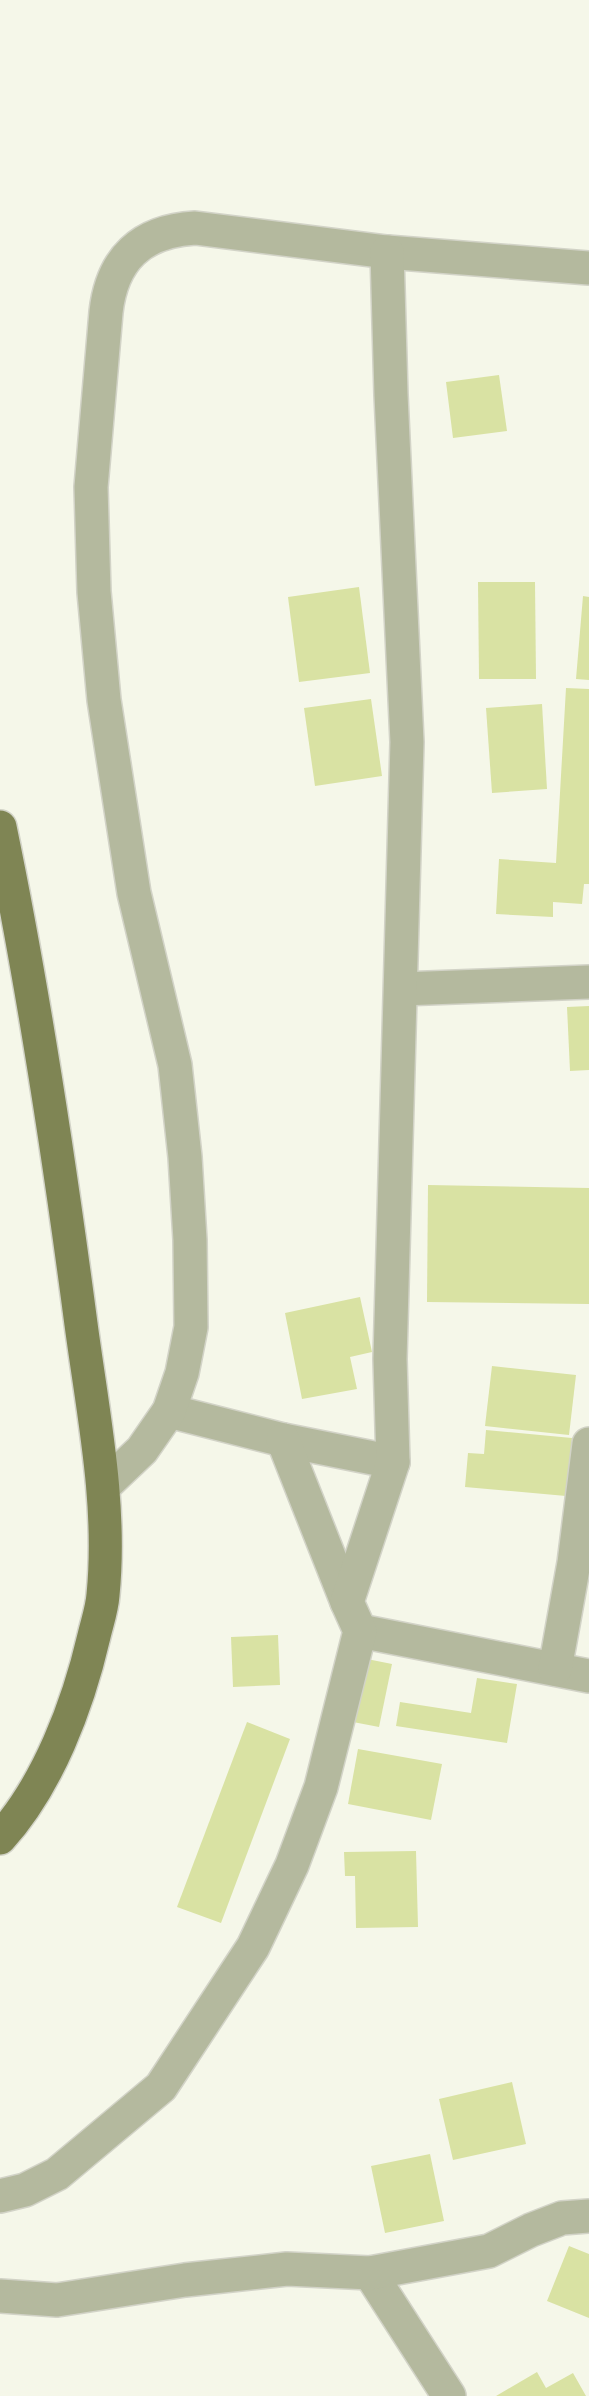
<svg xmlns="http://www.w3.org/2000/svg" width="589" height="2396" viewBox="0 0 589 2396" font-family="'Libre Baskerville',serif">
  <rect width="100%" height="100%" fill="#f5f7e9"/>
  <g fill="#d9e2a3">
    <polygon points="499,375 507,431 453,438 446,382"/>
    <polygon points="478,582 535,582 536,679 479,679"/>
    <polygon points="359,587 370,673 299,682 288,597"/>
    <polygon points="583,596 589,597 589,680 576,679"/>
    <polygon points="566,688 589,689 589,884 584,884 582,904 553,902 553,917 496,914 499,859 556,863"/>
    <polygon points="371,699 382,776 315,786 304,708"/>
    <polygon points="542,704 547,789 492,793 486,708"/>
    <polygon points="589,1006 589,1070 570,1071 567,1007"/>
    <polygon points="428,1185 589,1188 589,1304 427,1302"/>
    <polygon points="360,1297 372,1352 350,1357 357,1389 302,1399 285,1313"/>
    <polygon points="492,1366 576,1375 569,1435 485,1426"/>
    <polygon points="486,1430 572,1438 566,1496 465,1487 468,1453 484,1454"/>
    <polygon points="278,1635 280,1685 233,1687 231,1637"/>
    <polygon points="367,1659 392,1664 379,1727 353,1722"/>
    <polygon points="477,1678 517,1684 507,1743 396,1726 400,1702 471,1713"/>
    <polygon points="247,1722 290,1739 221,1923 177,1907"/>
    <polygon points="358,1749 442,1764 431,1820 348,1804"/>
    <polygon points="416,1851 418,1927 356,1928 355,1876 345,1876 344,1852"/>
    <polygon points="512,2082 526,2144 453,2160 439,2099"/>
    <polygon points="430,2154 444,2221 385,2233 371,2166"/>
    <polygon points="569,2246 589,2254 589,2318 547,2301"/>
    <polygon points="537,2372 546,2388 573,2373 586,2396 496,2396"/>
  </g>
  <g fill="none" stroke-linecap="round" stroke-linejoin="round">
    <defs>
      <g id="minor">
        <polyline points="401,989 589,982"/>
        <polyline points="169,1411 283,1440 393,1462"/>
        <polyline points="283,1440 347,1602"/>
        <path d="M103,1487l39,-37 27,-39 13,-38 9,-46 -1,-87 -5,-83 -10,-92 -41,-172 -30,-193 -10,-108 -3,-105 15,-175c6,-53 35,-81 89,-84l192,24 202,16"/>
        <polyline points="360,1631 589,1676"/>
        <polyline points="555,1669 574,1563 589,1444"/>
        <polyline points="0,2196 25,2190 57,2174 161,2087 253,1947 292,1865 321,1787 360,1631 347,1602 393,1462 390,1359 407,742 391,395 387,252"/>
        <polyline points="370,2273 449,2396"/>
        <polyline points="0,2296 57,2300 185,2280 287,2269 370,2273 489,2251 531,2230 562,2218 589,2216"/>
      </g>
      <path id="primary" d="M0,827c34,164 59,330 81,497 12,90 31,180 22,271 -1,14 -6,28 -9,41 -16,69 -46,149 -94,202"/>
    </defs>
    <use href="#minor" stroke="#d2d3c7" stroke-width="36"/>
    <use href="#primary" stroke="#d2d3c7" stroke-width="36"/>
    <use href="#minor" stroke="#b4b99e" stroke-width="33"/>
    <use href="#primary" stroke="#7f8554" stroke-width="33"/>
  </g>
</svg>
